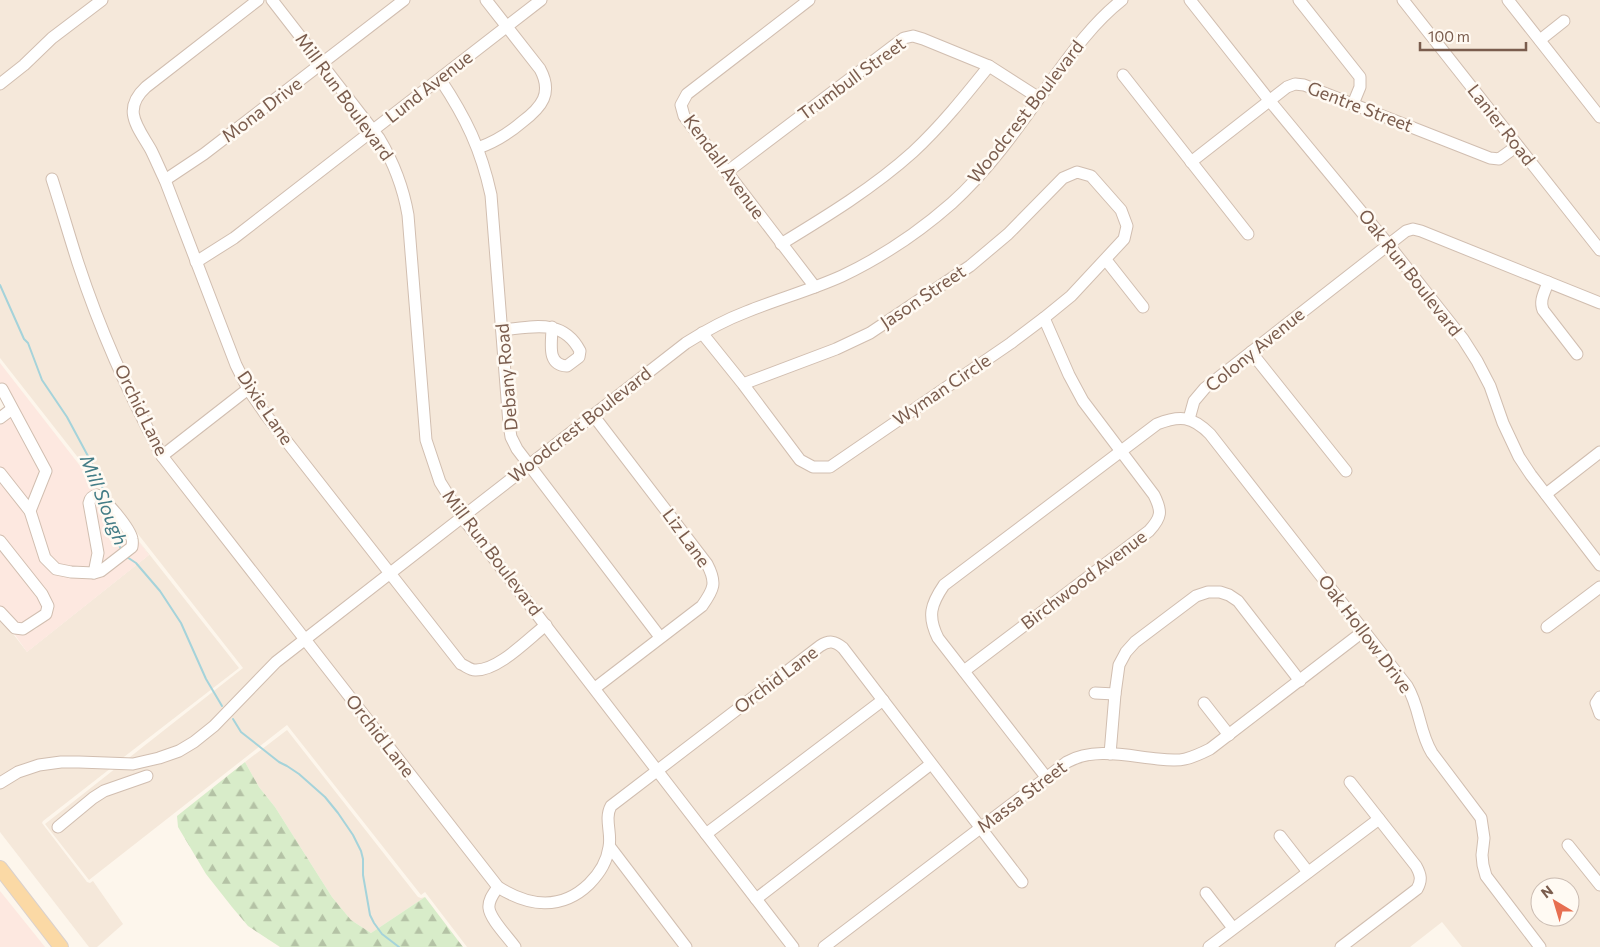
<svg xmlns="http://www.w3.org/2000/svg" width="1600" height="947" viewBox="0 0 1600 947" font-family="Commissioner,sans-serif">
  <defs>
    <pattern id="forest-firs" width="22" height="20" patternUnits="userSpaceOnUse" patternTransform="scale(1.25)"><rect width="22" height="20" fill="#d8ecc9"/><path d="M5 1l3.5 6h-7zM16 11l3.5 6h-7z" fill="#b4c2a5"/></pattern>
  </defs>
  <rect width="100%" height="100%" fill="#fdf6ec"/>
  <g fill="#f5e8da" fill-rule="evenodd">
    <path d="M0,0h1600v947h-138l-20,-25 -32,25h-943l-42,-55 -4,3 -134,-170 -198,155 -44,-56 198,-156 -243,-310zM1540,887h30v30h-30z"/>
    <polygon points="134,535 239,668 120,760 79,758 0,778 0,617 27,652 149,555"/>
    <polygon points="287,730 418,897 421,898 425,897 371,933 351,920 332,897 275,807 259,787 245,762"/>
    <polygon points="61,766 111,768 43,821 42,823 87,882 90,883 93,881 123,924 97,947 89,947 0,832 0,788 20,775 40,769"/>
  </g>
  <g fill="#fde8e0">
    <polygon points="0,363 102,494 92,492 94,552 91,569 57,565 49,556 34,511 49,473 0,385"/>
    <polygon points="12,415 41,471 28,503 13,485 0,466 0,424"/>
    <polygon points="0,479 26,511 42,559 98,577 136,538 149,555 27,652 13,632 24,633 36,629 49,617 52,609 53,608 53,604 0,535"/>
    <polygon points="97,499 124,531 128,545 98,568 93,501"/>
    <polygon points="0,547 44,606 42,612 31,623 16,624 0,606"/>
    <polygon points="0,891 45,947 0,947"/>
  </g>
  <polygon fill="url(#forest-firs)" points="245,762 259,787 275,807 332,897 351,920 371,933 425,897 463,947 280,947 248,926 232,907 206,874 178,827 177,816"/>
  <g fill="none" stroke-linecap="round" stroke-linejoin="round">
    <g stroke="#a5d3da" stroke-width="2">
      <polyline points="0,285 24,339 28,343 42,380 67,417 96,471 105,494"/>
      <polyline points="109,513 114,535 121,549"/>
      <polyline points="127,557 136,563 160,591 181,623 206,679 222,706"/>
      <polyline points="233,719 241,732 279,762 287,766 299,774 325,797 338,813 353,835 361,851 363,859 363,875 370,915 374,923 382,934 399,947"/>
    </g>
    <defs>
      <g id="minor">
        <path d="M258,0l-112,87c-25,23 -8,40 5,63 5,10 9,20 14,30l71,185 12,24 18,26 195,249c5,2 9,6 14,6 23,1 53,-31 71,-45"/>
        <path d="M272,0l107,138c15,25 24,48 29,77l18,225 14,42 22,35 331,430"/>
        <polyline points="809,0 687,94 681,105 684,116 815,287"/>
        <polyline points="1190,0 1269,100 1388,244 1463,339 1477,361 1490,386 1503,423 1519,457 1531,475 1600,565"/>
        <polyline points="1299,0 1360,77 1360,87 1353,104"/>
        <polyline points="1403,0 1600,250"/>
        <polyline points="1508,0 1600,117"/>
        <polyline points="1540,40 1564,21"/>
        <polyline points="1123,75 1248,234"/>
        <path d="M440,79c26,39 41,70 51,116l18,229 2,13 6,12 143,188"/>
        <polyline points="0,84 24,65 52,38 102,0"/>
        <path d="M478,148c17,-6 30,-14 44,-26 20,-15 31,-29 18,-53l-54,-69"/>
        <polyline points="1191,162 1287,87 1295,84 1304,85 1490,158 1499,159 1517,146"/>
        <polyline points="727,172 904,38 913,36 923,39 989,66 1039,98"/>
        <path d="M52,179c9,28 17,56 26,84 22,67 51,132 84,193l336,431c30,19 63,24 91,-3 11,-11 18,-22 20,-37 3,-14 -5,-28 2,-41l209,-160c9,-6 15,-5 23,2l179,234"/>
        <polyline points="165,180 204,154 404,0"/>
        <path d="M781,244c46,-28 92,-56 132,-92 28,-26 52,-56 76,-86"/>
        <polyline points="1106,260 1143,307"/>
        <polyline points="196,262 234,238 541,0"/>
        <path d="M1548,282c-3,10 -9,18 -5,28l34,44"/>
        <path d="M502,330c31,-3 61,-12 78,21l-1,6 -12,9c-21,-1 -15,-23 -15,-39"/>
        <polyline points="702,333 743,384 800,460 813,467 830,467 1011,343 1044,318 1071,296 1124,239 1127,226 1121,210 1091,176 1077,172 1063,178 1008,234 970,266 870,333 836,349 743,384"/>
        <polyline points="1251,352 1346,471"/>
        <polyline points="2,389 46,471 30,511"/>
        <path d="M593,415l114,149c10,19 7,25 -5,42l-107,82"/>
        <polyline points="0,418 12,409"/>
        <polyline points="1189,419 1194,401 1205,388 1406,231 1413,229 1421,231 1600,303"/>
        <polyline points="162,456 248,389"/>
        <polyline points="0,473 30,511 45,558 56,569 71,572 94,573"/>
        <polyline points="1546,494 1600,452"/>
        <path d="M97,495c9,5 33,33 35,44 1,1 0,7 0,8l-31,24 -7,2 4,-20 -9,-50c1,-5 3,-7 8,-8z"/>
        <polyline points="0,541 42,594 48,606 46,614 23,629 15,628 0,612"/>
        <polyline points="1547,627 1600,587"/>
        <path d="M964,671l185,-140c13,-14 13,-20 5,-36l-71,-94 -14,-26 -25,-57"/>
        <polyline points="1095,693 1115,694"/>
        <polyline points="1600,697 1596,703 1600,714"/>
        <polyline points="1204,703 1229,735"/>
        <polyline points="1110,754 1115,694 1119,665 1126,652 1135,642 1196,596 1208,592 1220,592 1229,595 1238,601 1300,681"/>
        <path d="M1046,777l-108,-139c-11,-22 -7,-34 6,-53l213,-161c23,-9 35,-8 53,10l197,252c13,21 12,46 25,67l49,65 3,20 -2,17 1,10 3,11 54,71"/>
        <path d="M0,783l18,-11 21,-7 22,-3h18l54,2 26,-6 20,-7 15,-9 20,-16 62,-64 410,-319c19,-12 39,-23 60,-31 32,-13 65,-22 96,-36 40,-19 77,-44 110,-73 39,-35 70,-81 100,-123 21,-29 42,-58 70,-80"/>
        <polyline points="58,827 93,798 104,791 147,776"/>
        <polyline points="706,834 883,700"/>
        <polyline points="1280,836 1308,872"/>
        <polyline points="1568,845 1600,885"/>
        <polyline points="610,847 686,947"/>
        <path d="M498,887c-4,6 -10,13 -9,21 1,11 19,29 26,39"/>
        <polyline points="1206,893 1233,928"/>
        <polyline points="756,899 931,764"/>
        <path d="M824,947l243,-185c27,-15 61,-6 91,-3 9,1 19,2 27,0 9,-2 17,-6 25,-10l155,-119"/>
        <polyline points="1209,947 1379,819"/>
        <path d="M1341,947l76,-58c5,-9 4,-14 -1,-23l-66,-84"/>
      </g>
      <polyline id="major" points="0,868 61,947"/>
    </defs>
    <use href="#minor" stroke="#d1beb0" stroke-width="13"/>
    <use href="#major" stroke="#dad1cd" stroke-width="16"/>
    <use href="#minor" stroke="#fff" stroke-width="11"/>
    <use href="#major" stroke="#fbd9a5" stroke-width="14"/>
  </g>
  <g text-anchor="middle" stroke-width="5" stroke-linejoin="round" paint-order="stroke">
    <g font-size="18" fill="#7a5c4d" stroke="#fffaf3">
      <text transform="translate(852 79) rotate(-36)" y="6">Trumbull Street</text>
      <text transform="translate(429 87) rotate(-38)" y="6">Lund Avenue</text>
      <text transform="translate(344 97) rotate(54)" y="6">Mill Run Boulevard</text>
      <text transform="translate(1360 107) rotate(21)" y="6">Gentre Street</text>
      <text transform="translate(262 110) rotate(-37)" y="6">Mona Drive</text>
      <text transform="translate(1026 112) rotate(-52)" y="6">Woodcrest Boulevard</text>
      <text transform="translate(1501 125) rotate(52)" y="6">Lanier Road</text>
      <text transform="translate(724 167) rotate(54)" y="6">Kendall Avenue</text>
      <text transform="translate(1410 273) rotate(52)" y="6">Oak Run Boulevard</text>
      <text transform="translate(923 297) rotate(-34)" y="6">Jason Street</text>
      <text transform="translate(1255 350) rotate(-39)" y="6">Colony Avenue</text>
      <text transform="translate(507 377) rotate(-95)" y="6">Debany Road</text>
      <text transform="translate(942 390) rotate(-34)" y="6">Wyman Circle</text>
      <text transform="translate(265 408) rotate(56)" y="6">Dixie Lane</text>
      <text transform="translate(141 410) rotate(64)" y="6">Orchid Lane</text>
      <text transform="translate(580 425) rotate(-38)" y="6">Woodcrest Boulevard</text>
      <text transform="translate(686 538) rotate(54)" y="6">Liz Lane</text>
      <text transform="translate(492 553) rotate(53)" y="6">Mill Run Boulevard</text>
      <text transform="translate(1084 580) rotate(-37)" y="6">Birchwood Avenue</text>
      <text transform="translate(1365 634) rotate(53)" y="6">Oak Hollow Drive</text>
      <text transform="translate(776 680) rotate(-37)" y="6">Orchid Lane</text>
      <text transform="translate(380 736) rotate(52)" y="6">Orchid Lane</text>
      <text transform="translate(1022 797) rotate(-37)" y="6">Massa Street</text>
    </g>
    <g font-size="19" font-style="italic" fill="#437c86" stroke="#fffaf3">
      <text transform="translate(104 500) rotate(68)" y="7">Mill Slough</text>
    </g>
  </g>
  <g transform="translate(1555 902) rotate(322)"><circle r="24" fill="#fffaf3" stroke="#cabbb1"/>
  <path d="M0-4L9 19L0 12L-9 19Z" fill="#e76f51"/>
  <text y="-8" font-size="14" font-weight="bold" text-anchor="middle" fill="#7a5c4d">N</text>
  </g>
  <path d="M1420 42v8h106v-8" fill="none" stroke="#7a5c4d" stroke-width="2.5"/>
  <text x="1428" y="42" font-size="15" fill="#7a5c4d" stroke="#fffaf3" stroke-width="4" paint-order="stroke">100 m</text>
</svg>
